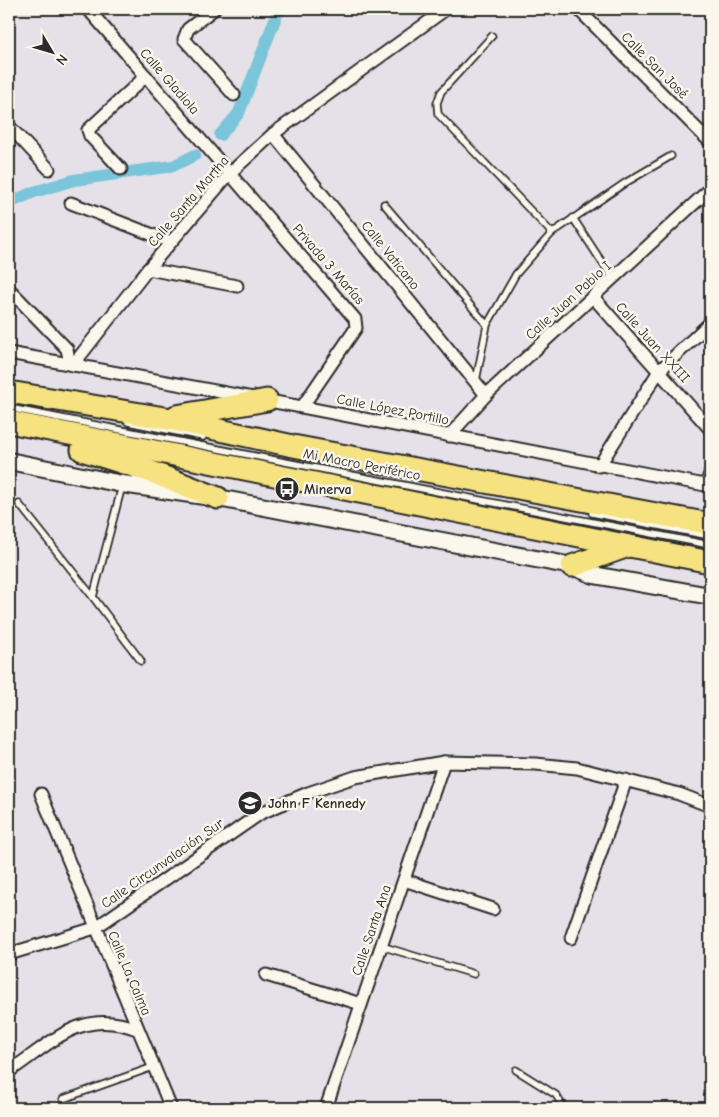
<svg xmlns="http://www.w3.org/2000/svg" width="719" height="1117" viewBox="0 0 719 1117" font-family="'Comic Neue',sans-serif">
  <rect width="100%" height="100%" fill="#e4e1e8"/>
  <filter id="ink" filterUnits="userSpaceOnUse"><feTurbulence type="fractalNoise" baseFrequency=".02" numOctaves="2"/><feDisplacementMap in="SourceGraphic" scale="10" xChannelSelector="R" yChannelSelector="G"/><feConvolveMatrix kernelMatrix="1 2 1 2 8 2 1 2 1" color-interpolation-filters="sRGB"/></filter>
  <g filter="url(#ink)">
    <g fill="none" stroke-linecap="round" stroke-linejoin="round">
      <g stroke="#7ac5da" stroke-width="12">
        <polyline points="220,135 239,113 279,9"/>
        <polyline points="9,203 34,192 74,180 173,166 195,155"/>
      </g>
      <defs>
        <g id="lane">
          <polyline points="492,36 441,92 437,103 438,114 552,233"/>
          <polyline points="384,204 487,325"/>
          <polyline points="573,218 613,279"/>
          <polyline points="476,381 487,325 516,274 552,233 625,183 671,156"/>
          <polyline points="9,408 710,545"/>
          <polyline points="128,422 203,437"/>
          <polyline points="122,486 93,597 141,661"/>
          <polyline points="19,504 93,597"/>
          <polyline points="592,513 710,536"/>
          <polyline points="381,946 474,974"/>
          <polyline points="516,1070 556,1095 564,1108"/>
          <polyline points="63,1099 153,1067"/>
        </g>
        <g id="street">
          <polyline points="88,9 355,319 356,328 302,407"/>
          <polyline points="214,9 188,29 184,39 234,95"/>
          <polyline points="578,9 710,142"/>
          <polyline points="9,126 49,169"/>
          <polyline points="273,134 486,395"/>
          <polyline points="121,169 90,136 88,130 146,76"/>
          <polyline points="71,203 171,242"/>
          <polyline points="148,269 237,286"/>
          <polyline points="9,289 67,349 70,364"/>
          <polyline points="593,297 710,429"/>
          <polyline points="9,353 302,407 710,486"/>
          <polyline points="73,365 148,269 230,173 273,134 446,9"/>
          <polyline points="449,436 486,395 710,189"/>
          <polyline points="599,466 659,371 710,323"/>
          <polyline points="706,485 710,474"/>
          <polyline points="41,794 171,1108"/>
          <polyline points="404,880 493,909"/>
          <polyline points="571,938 626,780"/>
          <polyline points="9,954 95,928 261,813 308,793 355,777 444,762 536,764 577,768 679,794 710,806"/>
          <polyline points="266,975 361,1004"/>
          <path d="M11,1070c43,-29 71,-62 126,-41"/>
          <polyline points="326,1108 444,762"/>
        </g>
        <polyline id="secondary" points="9,461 122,484 218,498 572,566 594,575 710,596"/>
        <g id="highway">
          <polyline points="9,392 165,418 293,446 710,524"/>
          <polyline points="176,416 267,400"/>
          <polyline points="9,422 710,562"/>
          <polyline points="82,450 149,471 218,498"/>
          <polyline points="572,566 628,546"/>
        </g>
      </defs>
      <use href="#lane" stroke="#2b2b2b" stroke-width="9"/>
      <use href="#street" stroke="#2b2b2b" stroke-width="15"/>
      <use href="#secondary" stroke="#2b2b2b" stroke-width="20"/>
      <use href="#highway" stroke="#2b2b2b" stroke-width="25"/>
      <use href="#lane" stroke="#fbf7ec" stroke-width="5.5"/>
      <use href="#street" stroke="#fbf7ec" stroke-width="11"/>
      <use href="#secondary" stroke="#fbf7ec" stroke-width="16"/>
      <use href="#highway" stroke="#f6e281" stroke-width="21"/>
    </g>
  </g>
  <defs>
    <symbol id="bus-disc" viewBox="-11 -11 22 22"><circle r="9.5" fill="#2b2b2b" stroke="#fbf7ec"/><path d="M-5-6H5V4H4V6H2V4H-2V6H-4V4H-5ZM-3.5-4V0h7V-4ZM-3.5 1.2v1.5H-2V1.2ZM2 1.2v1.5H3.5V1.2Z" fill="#fff"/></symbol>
    <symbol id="school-disc" viewBox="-11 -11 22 22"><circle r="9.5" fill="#2b2b2b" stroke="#fbf7ec"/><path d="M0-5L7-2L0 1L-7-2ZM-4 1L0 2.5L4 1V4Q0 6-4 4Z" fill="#fff"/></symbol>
  </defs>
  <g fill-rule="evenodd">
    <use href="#bus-disc" x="273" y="475" width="28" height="28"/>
    <use href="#school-disc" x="236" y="789" width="28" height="28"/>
  </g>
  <g text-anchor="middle" stroke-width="5" stroke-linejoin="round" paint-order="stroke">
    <g font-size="14" fill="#2b2b2b" stroke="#fbf7ec">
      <text transform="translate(655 65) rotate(45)" y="5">Calle San José</text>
      <text transform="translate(170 81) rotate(49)" y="5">Calle Gladiola</text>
      <text transform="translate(188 201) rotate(-49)" y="5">Calle Santa Martha</text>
      <text transform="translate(391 255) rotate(51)" y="5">Calle Vaticano</text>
      <text transform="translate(329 264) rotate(49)" y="5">Privada 3 Marías</text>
      <text transform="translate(568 300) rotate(-42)" y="5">Calle Juan Pablo I</text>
      <text transform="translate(653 342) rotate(48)" y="5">Calle Juan XXIII</text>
      <text transform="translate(393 409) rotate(11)" y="5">Calle López Portillo</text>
      <text transform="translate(362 464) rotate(11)" y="5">Mi Macro Periférico</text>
      <text transform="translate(162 863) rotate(-35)" y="5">Calle Circunvalación Sur</text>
      <text transform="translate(371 930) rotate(-71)" y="5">Calle Santa Ana</text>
      <text transform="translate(130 973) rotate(67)" y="5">Calle La Calma</text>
    </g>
    <g font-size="14" font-weight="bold" fill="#2b2b2b" stroke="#fbf7ec" text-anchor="start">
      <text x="304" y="494">Minerva</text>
      <text x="268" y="808">John F Kennedy</text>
    </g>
  </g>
  <rect width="719" height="1117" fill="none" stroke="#fbf7ec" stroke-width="30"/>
  <rect x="15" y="15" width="689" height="1087" fill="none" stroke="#2b2b2b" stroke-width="2" filter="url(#ink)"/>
  <g transform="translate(52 52) rotate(128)" stroke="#fbf7ec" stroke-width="4" paint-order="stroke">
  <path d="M0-4L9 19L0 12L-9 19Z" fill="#2b2b2b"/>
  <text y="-8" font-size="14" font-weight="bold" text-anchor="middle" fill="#2b2b2b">N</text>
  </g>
</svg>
